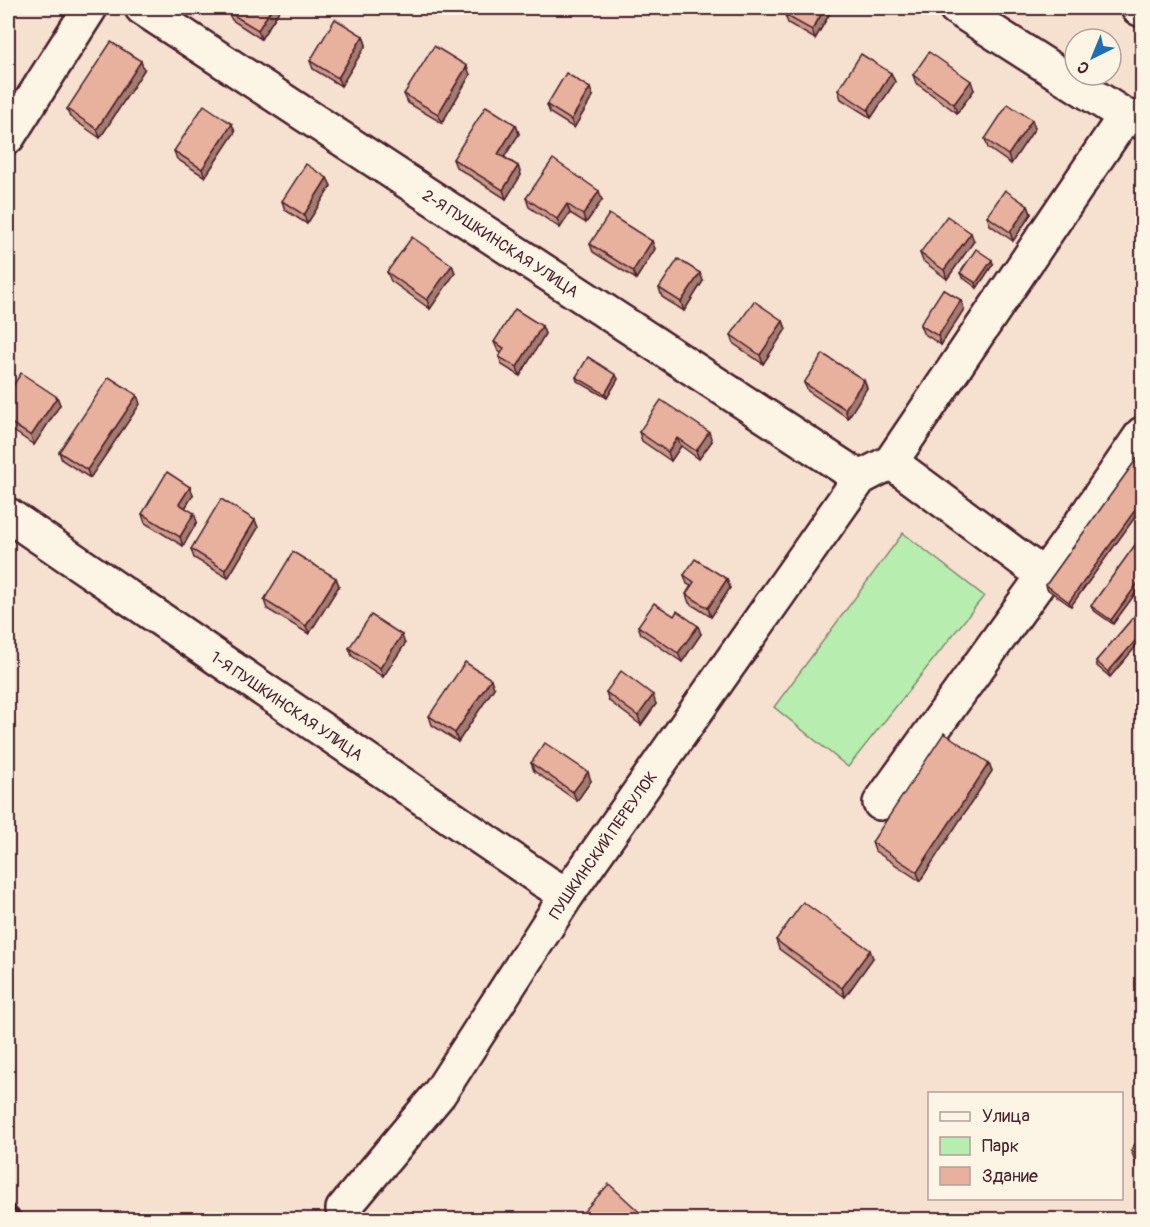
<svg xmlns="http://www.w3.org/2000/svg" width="1150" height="1227" viewBox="0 0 1150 1227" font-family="Pangolin,sans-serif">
  <rect width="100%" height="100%" fill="#f6e1d0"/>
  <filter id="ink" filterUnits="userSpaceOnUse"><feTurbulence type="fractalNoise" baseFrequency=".0167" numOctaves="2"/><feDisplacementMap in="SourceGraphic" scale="12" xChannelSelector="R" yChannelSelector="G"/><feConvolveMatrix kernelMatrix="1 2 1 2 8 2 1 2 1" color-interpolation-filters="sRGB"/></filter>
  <g filter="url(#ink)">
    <polygon fill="#b7eeb0" stroke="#80866e" stroke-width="1.5" points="903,533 984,596 848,767 774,707"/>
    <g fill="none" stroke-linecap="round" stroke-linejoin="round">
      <defs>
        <g id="minor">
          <path id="s1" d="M142,8l718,470"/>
          <polyline points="1138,8 1142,10"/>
          <polyline points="8,137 90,8"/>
          <polyline points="891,462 1043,575"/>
          <path id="s2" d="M8,515l536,366 23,14"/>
          <polyline points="880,803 1073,535 1142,434"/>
          <path id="s3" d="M343,1209l96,-115 128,-199 293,-417 31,-16 234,-346"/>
        </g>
        <polyline id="major" points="956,8 1125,116 1142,122"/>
      </defs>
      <use href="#minor" stroke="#4a1f2b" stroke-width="38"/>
      <use href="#major" stroke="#4a1f2b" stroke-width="38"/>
      <use href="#minor" stroke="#fcf5e5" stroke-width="33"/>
      <use href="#major" stroke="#fcf5e5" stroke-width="33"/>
      <polyline stroke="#4a1f2b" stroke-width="4.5" points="8,1202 25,1220"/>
    </g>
    <g fill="#c89888" stroke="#4a1f2b" stroke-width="1.5">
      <polygon points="231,8 281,8 261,39 232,20 228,12"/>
      <polygon points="789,8 833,8 815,39 788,23 785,15"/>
      <polygon points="363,36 366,45 341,86 313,69 310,61"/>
      <polygon points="144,70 100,138 70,117 67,109"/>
      <polygon points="891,73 895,82 871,118 841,99 838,90"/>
      <polygon points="470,75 442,123 408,103 404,94"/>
      <polygon points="913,75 974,90 957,113 916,83"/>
      <polygon points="593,96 574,128 550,113 547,105"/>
      <polygon points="1032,120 1035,128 1011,164 988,148 985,139"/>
      <polygon points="516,125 519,134 504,157 518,166 521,175 506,199 456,167 453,159"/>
      <polygon points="235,132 205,177 177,159 174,151"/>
      <polygon points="327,178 331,186 307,224 285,210 282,201"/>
      <polygon points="526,198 602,200 586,223 570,213 560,228 529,207"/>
      <polygon points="1028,206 1031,214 1013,241 990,225 987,216"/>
      <polygon points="652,241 655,249 636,279 593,252 590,244"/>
      <polygon points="974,241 947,279 923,261 920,253"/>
      <polygon points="993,264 977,288 962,277 960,273"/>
      <polygon points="452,265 455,273 430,309 391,281 387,272"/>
      <polygon points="703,281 684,311 662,297 659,288"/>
      <polygon points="961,300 964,309 941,345 923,333 920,325"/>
      <polygon points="783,321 786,329 763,364 734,344 731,335"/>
      <polygon points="542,326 545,334 520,376 502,365 499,357 501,353 498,351 494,342"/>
      <polygon points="576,377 618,379 607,398 577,381"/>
      <polygon points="864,380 867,388 848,418 808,391 804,383"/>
      <polygon points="8,394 57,397 60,405 34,445 8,427"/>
      <polygon points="140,404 90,478 62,460 59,452"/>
      <polygon points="639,432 712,441 699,459 681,446 671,461 642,441"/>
      <polygon points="1143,450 1143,506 1071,606 1047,589 1046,585"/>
      <polygon points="190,487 193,495 185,508 197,522 183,546 145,523 142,514"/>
      <polygon points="255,520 258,528 228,578 194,558 191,549"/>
      <polygon points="1143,534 1143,583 1113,624 1093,610 1091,606"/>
      <polygon points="684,575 730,588 711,617 689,603 686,594 691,586 687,584"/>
      <polygon points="336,578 339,586 309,634 267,609 264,600"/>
      <polygon points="1143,606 1143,638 1110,677 1097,666 1096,661"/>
      <polygon points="638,626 701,634 682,662 641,634"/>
      <polygon points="405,644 383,677 352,656 349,648"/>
      <polygon points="494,688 458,742 432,725 429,716"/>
      <polygon points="606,692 656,704 641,725 609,701"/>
      <polygon points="531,763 591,781 577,801 534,771"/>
      <polygon points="989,763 992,771 920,881 875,851 872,842"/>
      <polygon points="776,940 873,958 845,997 779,949"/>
      <polygon points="1143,1133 1143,1169 1137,1166 1131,1150"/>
    </g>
    <g fill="#a27c6f" stroke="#4a1f2b" stroke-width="1.5">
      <polygon points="272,8 281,8 261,39 258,30"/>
      <polygon points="825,8 833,8 815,39 812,30"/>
      <polygon points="363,36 366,45 341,86 338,78"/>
      <polygon points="141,61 144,70 100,138 97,129"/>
      <polygon points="467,66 470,75 442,123 438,114"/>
      <polygon points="891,73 895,82 871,118 868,110"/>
      <polygon points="971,81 974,90 957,113 954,104"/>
      <polygon points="590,88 593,96 574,128 571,120"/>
      <polygon points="1032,120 1035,128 1011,164 1008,155"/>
      <polygon points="232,124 235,132 205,177 202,169"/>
      <polygon points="516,125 519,134 501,162 498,154"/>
      <polygon points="518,166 521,175 506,199 503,190"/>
      <polygon points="327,178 331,186 307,224 304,215"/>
      <polygon points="599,191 602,200 586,223 583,215"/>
      <polygon points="567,204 570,213 560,228 557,219"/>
      <polygon points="1028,206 1031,214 1013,241 1010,232"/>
      <polygon points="971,233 974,241 947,279 944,270"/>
      <polygon points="652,241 655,249 636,279 633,271"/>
      <polygon points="992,260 993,264 977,288 976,283"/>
      <polygon points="452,265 455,273 430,309 427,300"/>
      <polygon points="700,273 703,281 684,311 681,302"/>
      <polygon points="961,300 964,309 941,345 938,336"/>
      <polygon points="783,321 786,329 763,364 760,355"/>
      <polygon points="542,326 545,334 520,376 517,367"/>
      <polygon points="616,375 618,379 607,398 605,394"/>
      <polygon points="864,380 867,388 848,418 845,409"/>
      <polygon points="137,395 140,404 90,478 87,470"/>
      <polygon points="57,397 60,405 34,445 31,436"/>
      <polygon points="709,432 712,441 699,459 696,451"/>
      <polygon points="677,438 681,446 671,461 668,452"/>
      <polygon points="190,487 193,495 182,513 179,504"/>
      <polygon points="1143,499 1143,506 1071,606 1069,602"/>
      <polygon points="194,513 197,522 183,546 180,537"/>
      <polygon points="255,520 258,528 228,578 225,570"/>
      <polygon points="1143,576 1143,583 1113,624 1111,620"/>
      <polygon points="336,578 339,586 309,634 306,626"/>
      <polygon points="727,579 730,588 711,617 708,608"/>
      <polygon points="698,626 701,634 682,662 678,653"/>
      <polygon points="1143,632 1143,638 1110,677 1108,672"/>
      <polygon points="402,635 405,644 383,677 380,668"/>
      <polygon points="491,679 494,688 458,742 455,733"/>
      <polygon points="653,695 656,704 641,725 638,716"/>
      <polygon points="989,763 992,771 920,881 917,872"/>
      <polygon points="588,772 591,781 577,801 573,792"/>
      <polygon points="870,950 873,958 845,997 842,988"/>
    </g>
    <g fill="#e8b19e" stroke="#4a1f2b" stroke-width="1.5">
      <polygon points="231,8 272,8 258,30 228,12"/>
      <polygon points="789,8 825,8 812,30 785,15"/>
      <polygon points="335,19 363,36 338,78 310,61"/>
      <polygon points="111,42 141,61 97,129 67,109"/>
      <polygon points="434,46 467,66 438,114 404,94"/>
      <polygon points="929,52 971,81 954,104 913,75"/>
      <polygon points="861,54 891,73 868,110 838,90"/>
      <polygon points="566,73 590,88 571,120 547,105"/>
      <polygon points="1008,104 1032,120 1008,155 985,139"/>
      <polygon points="204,105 232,124 202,169 174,151"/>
      <polygon points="486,106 516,125 498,154 518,166 503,190 453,159"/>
      <polygon points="553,159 599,191 583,215 567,204 557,219 526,198"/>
      <polygon points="306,164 327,178 304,215 282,201"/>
      <polygon points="1005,190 1028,206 1010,232 987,216"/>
      <polygon points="609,214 652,241 633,271 590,244"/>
      <polygon points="947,216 971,233 944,270 920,253"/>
      <polygon points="412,237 452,265 427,300 387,272"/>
      <polygon points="976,249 992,260 976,283 960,273"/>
      <polygon points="678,259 700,273 681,302 659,288"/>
      <polygon points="943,289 961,300 938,336 920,325"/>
      <polygon points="754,301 783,321 760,355 731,335"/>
      <polygon points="515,309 542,326 517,367 499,357 504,348 494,342"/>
      <polygon points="823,354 864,380 845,409 804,383"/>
      <polygon points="588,357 616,375 605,394 576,377"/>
      <polygon points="21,373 57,397 31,436 8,421 8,394"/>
      <polygon points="109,377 137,395 87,470 59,452"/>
      <polygon points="661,400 709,432 696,451 677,438 668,452 639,432"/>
      <polygon points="1143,450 1143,499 1069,602 1046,585"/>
      <polygon points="167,472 190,487 179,504 194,513 180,537 142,514"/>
      <polygon points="221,499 255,520 225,570 191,549"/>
      <polygon points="1143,534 1143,576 1111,620 1091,606"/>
      <polygon points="293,552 336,578 306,626 264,600"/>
      <polygon points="695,559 727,579 708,608 686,594 694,582 684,575"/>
      <polygon points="654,603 674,616 677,611 698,626 678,653 638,626"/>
      <polygon points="1143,606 1143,632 1108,672 1096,661"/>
      <polygon points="371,615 402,635 380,668 349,648"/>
      <polygon points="465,662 491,679 455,733 429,716"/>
      <polygon points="621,671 653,695 638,716 606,692"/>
      <polygon points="944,733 989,763 917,872 872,842"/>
      <polygon points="545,743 588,772 573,792 531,763"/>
      <polygon points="803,902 870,950 842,988 776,940"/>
      <polygon points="1143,1133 1143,1157 1131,1150"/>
      <polygon points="609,1184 648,1220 576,1220"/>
    </g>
  </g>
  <g text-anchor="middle" stroke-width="4.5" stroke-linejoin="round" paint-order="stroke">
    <g font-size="16" fill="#4a1f2b" stroke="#fcf5e5">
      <text dy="6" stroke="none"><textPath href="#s1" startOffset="429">2-Я ПУШКИНСКАЯ УЛИЦА</textPath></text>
      <text dy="6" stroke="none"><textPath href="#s2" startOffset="338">1-Я ПУШКИНСКАЯ УЛИЦА</textPath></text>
      <text dy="6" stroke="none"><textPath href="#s3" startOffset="448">ПУШКИНСКИЙ ПЕРЕУЛОК</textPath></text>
    </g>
  </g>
  <rect width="1150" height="1227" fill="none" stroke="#fcf5e5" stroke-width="30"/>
  <rect x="15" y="15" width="1120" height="1197" fill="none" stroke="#4a1f2b" stroke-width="2" filter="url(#ink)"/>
  <rect x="928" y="1092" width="195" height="108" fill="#fcf5e5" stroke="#b59f9b" stroke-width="1.5"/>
  <rect x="940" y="1112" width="30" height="9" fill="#fcf5e5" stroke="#b59f9b" stroke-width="1.5"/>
  <text x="982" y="1122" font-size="18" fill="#4a1f2b">Улица</text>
  <rect x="940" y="1137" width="30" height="18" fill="#b7eeb0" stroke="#b59f9b" stroke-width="1.5"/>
  <text x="982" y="1152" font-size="18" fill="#4a1f2b">Парк</text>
  <rect x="940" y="1167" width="30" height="18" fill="#e8b19e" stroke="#b59f9b" stroke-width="1.5"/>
  <text x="982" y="1182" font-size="18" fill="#4a1f2b">Здание</text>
  <g transform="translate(1093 57) rotate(223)"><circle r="28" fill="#fcf5e5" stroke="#b59f9b" stroke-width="1.5"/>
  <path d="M0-4.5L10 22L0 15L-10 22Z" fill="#1f6fb2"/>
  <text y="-9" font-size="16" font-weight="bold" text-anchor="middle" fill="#4a1f2b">С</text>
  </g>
</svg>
